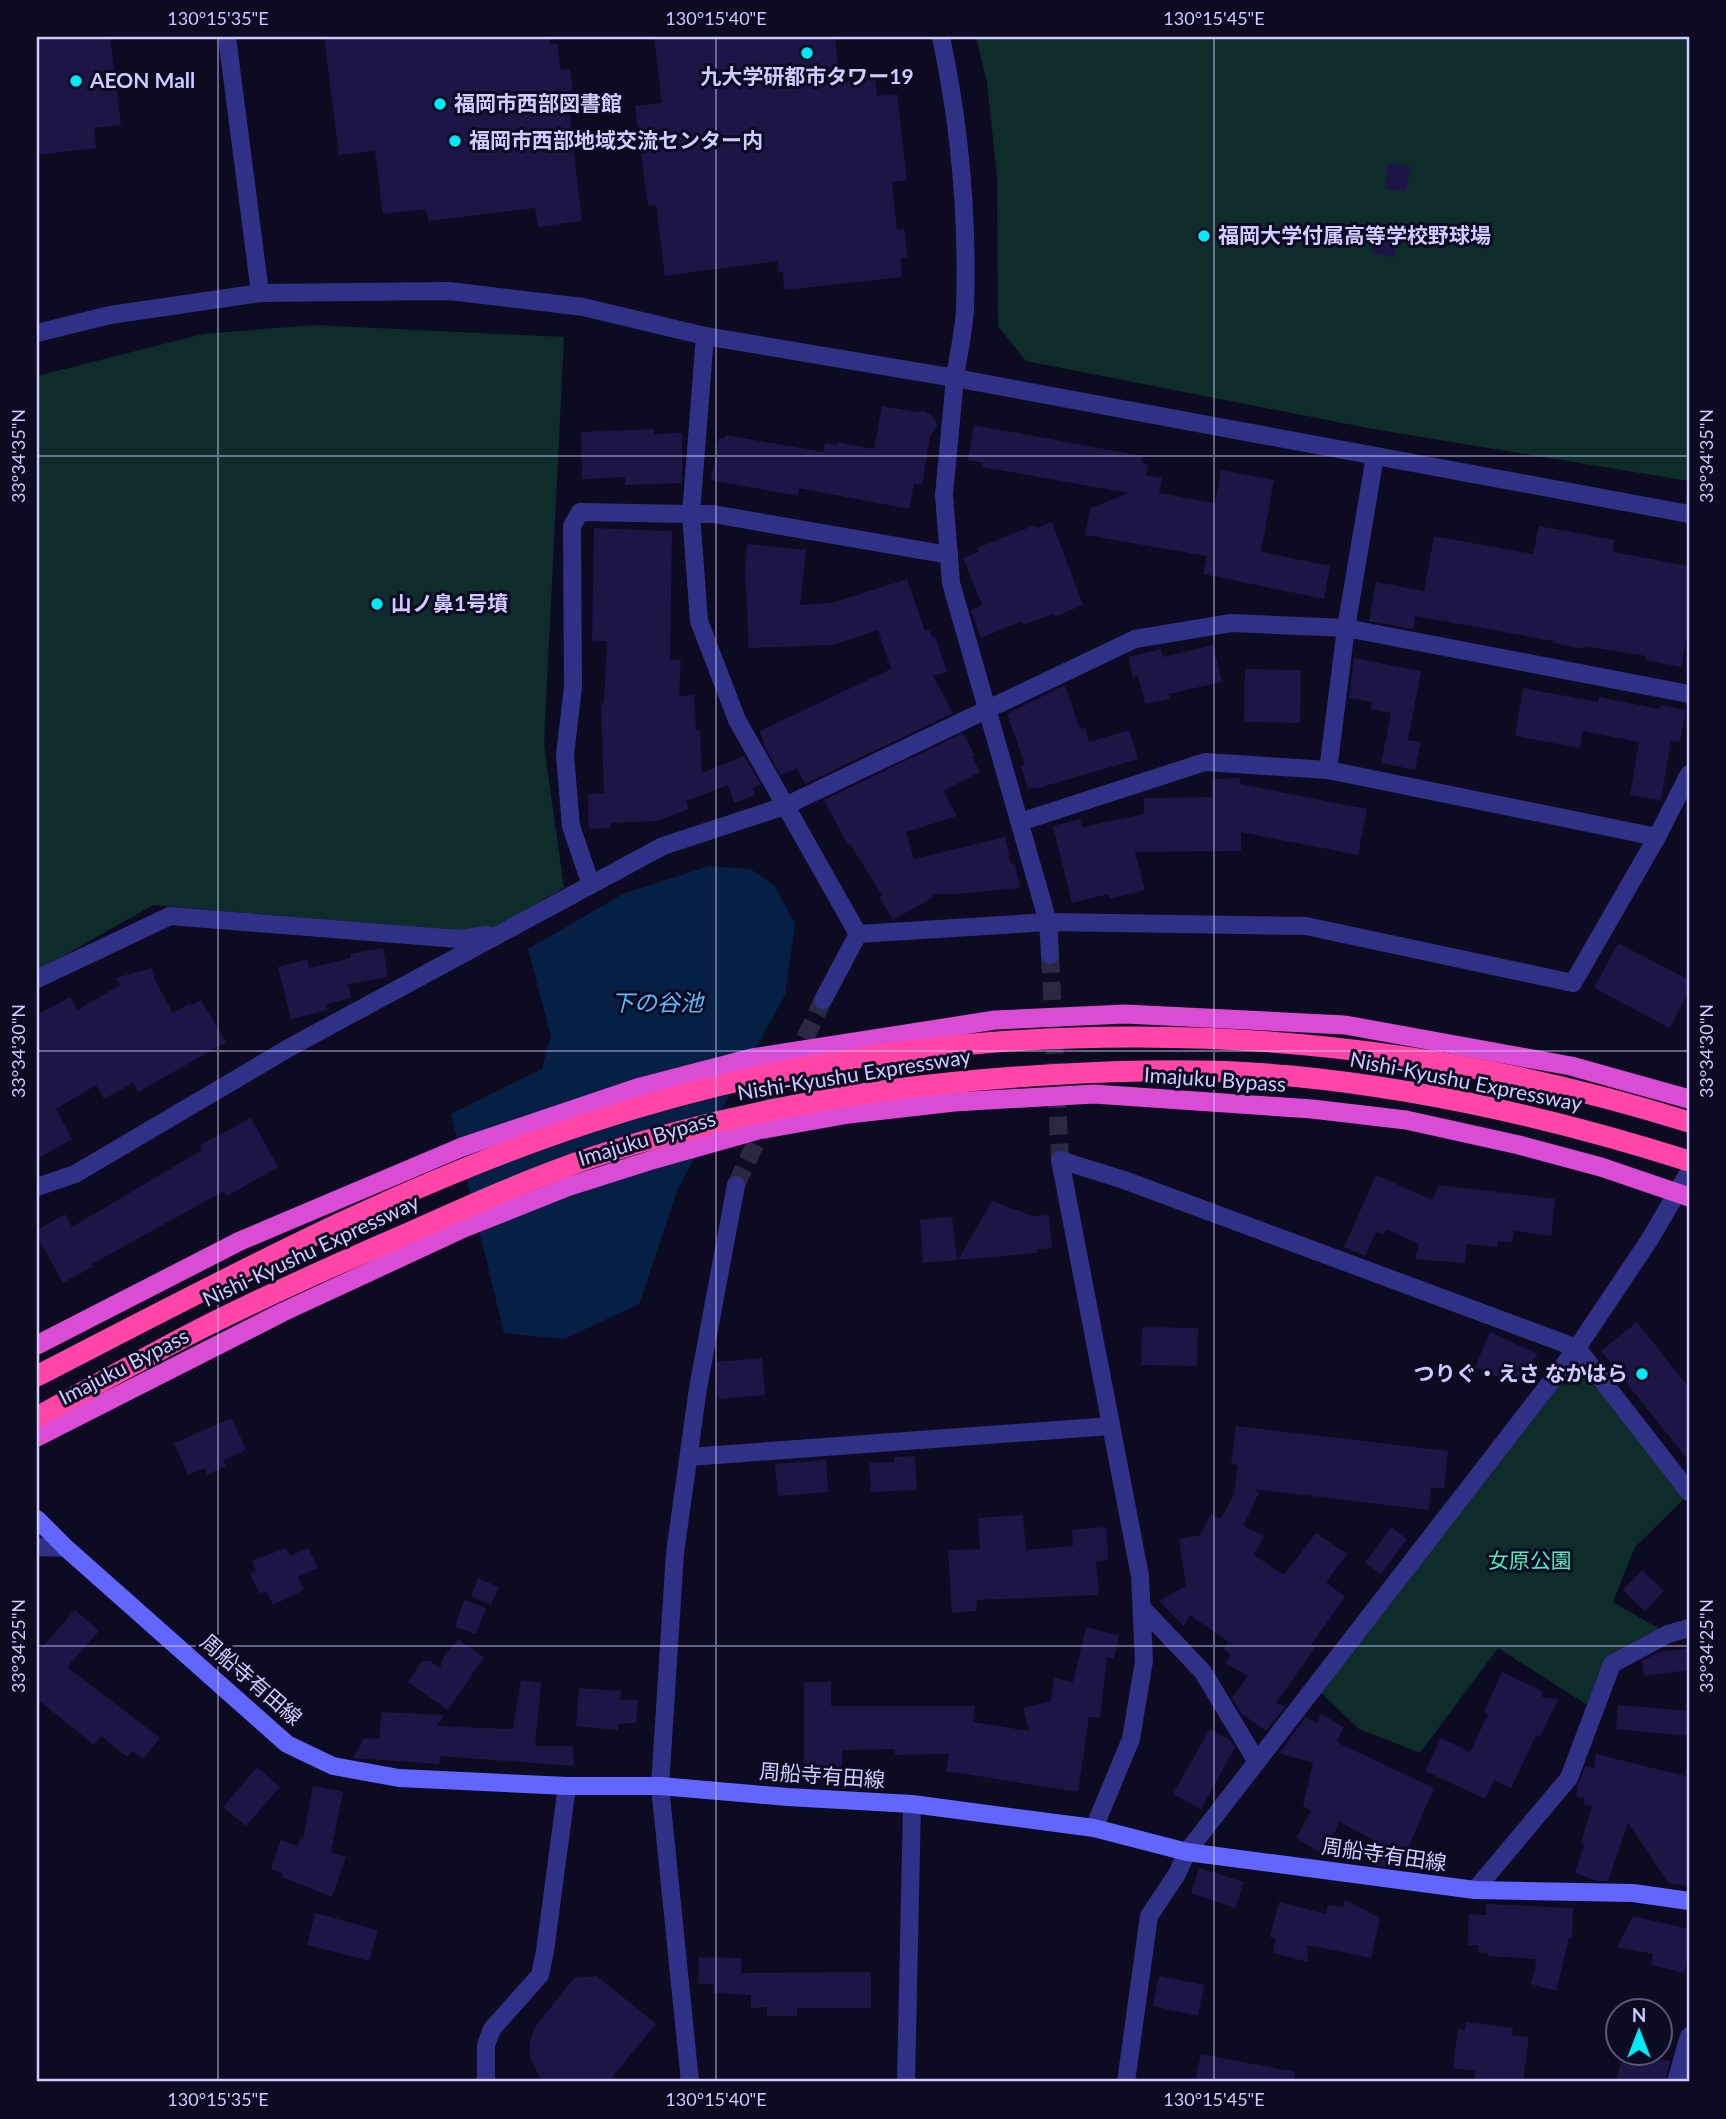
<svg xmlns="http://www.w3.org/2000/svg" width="1726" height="2119" viewBox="0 0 1726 2119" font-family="Lato,'Noto Sans JP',sans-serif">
  <rect width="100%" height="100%" fill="#0d0b22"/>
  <g fill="#0d2c2a">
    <polygon points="976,37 1689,37 1689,481 1373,429 1026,361 998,326 997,177 987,83"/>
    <polygon points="314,325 564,337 544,745 564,888 485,933 153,905 37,971 37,376 203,334"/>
    <polygon points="1577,1348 1689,1494 1635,1547 1613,1602 1668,1634 1612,1664 1595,1710 1498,1648 1420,1753 1359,1729 1315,1687"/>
  </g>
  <polygon fill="#062045" points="709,866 750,869 774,885 795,924 785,995 678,1188 639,1304 564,1339 504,1333 451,1114 542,1069 551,1036 528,949 623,894"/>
  <g fill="#1c1545">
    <polygon points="37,37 110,37 121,125 94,128 96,148 37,155"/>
    <polygon points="324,37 549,37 550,44 557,43 561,70 570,69 573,91 567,92 582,221 538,227 535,208 428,221 426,209 383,214 375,151 339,155"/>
    <polygon points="654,37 835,37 840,82 875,78 877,96 897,94 907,180 892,182 897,230 904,229 908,258 901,258 902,277 784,290 783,272 779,272 777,261 665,276 656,205 648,206 635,106 662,103"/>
    <polygon points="1388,163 1411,166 1406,191 1385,189"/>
    <polygon points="1377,226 1399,231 1394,257 1372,253"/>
    <polygon points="882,406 917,412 924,411 931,415 936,421 937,427 930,436 922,485 914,483 909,509 799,488 798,496 711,480 719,438 724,439 725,435 823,452 825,443 837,445 837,442 874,449"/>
    <polygon points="974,425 1142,456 1141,463 1148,464 1146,475 1162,478 1159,493 1215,503 1221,470 1274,480 1261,552 1330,566 1324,599 1203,574 1207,556 1085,535 1090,508 1129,493 982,467 983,463 968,460"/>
    <polygon points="654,429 654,434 682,433 682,483 625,485 625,477 582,479 581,432"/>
    <polygon points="1052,522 1083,605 1054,617 1053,614 1023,625 1022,621 981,638 971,610 982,605 963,558 979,552 977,548 1035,525 1036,528"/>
    <polygon points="1539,526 1615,540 1613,552 1689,566 1689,625 1681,667 1646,660 1646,656 1585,646 1585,649 1553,643 1553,641 1415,616 1413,629 1369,621 1376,582 1424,591 1434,536 1533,554"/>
    <polygon points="594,528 672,531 670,660 681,660 679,696 694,695 696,730 700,730 702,773 744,756 761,785 753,788 755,795 734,803 728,785 686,801 689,809 657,821 611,823 611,828 589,829 588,794 604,793 601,703 604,703 607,641 592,641"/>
    <polygon points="747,544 806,550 800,605 832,603 907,579 925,631 930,630 932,637 935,636 947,672 933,676 953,713 805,784 797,768 781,775 765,747 760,731 891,669 878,630 833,645 749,648 745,572"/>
    <polygon points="1213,645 1222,682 1168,694 1170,699 1145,704 1138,676 1133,677 1128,657 1161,649 1163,657"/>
    <polygon points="1354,658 1421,671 1408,740 1421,742 1415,770 1381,763 1391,713 1371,709 1372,702 1349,698"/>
    <polygon points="1245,669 1301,670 1300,723 1244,722"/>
    <polygon points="1065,685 1080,729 1085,727 1089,742 1129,730 1138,759 1035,789 1035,787 1028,789 1021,766 1025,765 1007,714"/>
    <polygon points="1523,688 1598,702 1599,697 1659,709 1660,705 1686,710 1680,742 1671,741 1661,800 1630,795 1639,742 1583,731 1580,748 1515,736"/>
    <polygon points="963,733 975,756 972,757 980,772 943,791 957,816 906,832 914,859 1005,837 1011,864 1015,864 1020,888 956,894 932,894 932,898 893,920 879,897 882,895 850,844 848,845 824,800"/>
    <polygon points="1240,778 1240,784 1367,809 1358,855 1241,832 1241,851 1135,852 1145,890 1110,899 1108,894 1072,903 1053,826 1080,819 1082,827 1144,814 1144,798 1212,797 1212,779"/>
    <polygon points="1618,943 1689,980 1689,991 1670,1028 1594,988"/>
    <polygon points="383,948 388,977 348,984 351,998 326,1004 328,1010 291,1019 278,967 307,959 309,968 351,958 350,954"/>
    <polygon points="152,968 155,980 173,1013 190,1003 192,1005 201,1000 226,1042 138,1092 133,1083 104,1099 96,1085 56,1109 72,1139 37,1159 37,1015 70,997 77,1010 120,985 116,978"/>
    <polygon points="251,1118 278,1167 227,1196 224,1191 92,1264 94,1266 63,1283 37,1236 37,1230 65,1214 72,1227 202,1150 200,1145"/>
    <polygon points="1376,1175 1432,1200 1439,1185 1555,1199 1551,1236 1514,1231 1512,1242 1498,1241 1497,1247 1467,1244 1465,1263 1415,1259 1419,1244 1386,1229 1384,1235 1376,1232 1365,1256 1344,1247"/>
    <polygon points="992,1201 1033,1216 1049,1215 1052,1248 1037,1249 1037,1253 958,1260"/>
    <polygon points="952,1216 957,1260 923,1263 920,1220"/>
    <polygon points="1637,1322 1689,1388 1689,1461 1601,1351"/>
    <polygon points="1142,1327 1198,1328 1197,1366 1141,1365"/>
    <polygon points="1490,1332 1538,1354 1516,1384 1475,1367"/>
    <polygon points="762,1358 765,1395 718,1399 715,1362"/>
    <polygon points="232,1418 246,1450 223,1460 226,1466 207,1475 205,1468 188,1475 174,1443"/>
    <polygon points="1236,1426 1448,1451 1444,1489 1431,1487 1429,1510 1254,1489 1259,1493 1243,1526 1264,1536 1254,1555 1284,1575 1316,1533 1347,1554 1326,1582 1345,1597 1311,1645 1315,1648 1276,1703 1285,1707 1266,1731 1242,1714 1232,1698 1248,1676 1225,1663 1231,1655 1224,1650 1229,1642 1190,1615 1184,1626 1159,1601 1186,1586 1179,1539 1200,1535 1211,1514 1221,1519 1234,1494 1238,1465 1231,1464"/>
    <polygon points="915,1456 917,1490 871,1492 869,1463 894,1462 894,1457"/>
    <polygon points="826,1460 828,1492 778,1496 775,1464"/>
    <polygon points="1023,1515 1026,1550 1073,1546 1072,1530 1106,1527 1108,1560 1096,1561 1099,1595 977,1600 976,1611 952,1613 948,1550 980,1549 978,1518"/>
    <polygon points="1391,1527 1407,1539 1381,1574 1365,1563"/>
    <polygon points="286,1548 290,1556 308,1548 318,1568 298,1577 304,1590 273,1605 266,1591 260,1594 250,1574 256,1571 252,1561"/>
    <polygon points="1642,1570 1664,1591 1645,1611 1623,1590"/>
    <polygon points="478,1578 499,1587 491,1605 471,1596"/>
    <polygon points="464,1600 486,1608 476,1634 455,1627"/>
    <polygon points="75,1610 99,1631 67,1667 160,1738 143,1759 132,1751 127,1757 101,1736 94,1745 37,1699 37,1653"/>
    <polygon points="1086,1627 1119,1635 1114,1659 1107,1657 1100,1718 1089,1717 1078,1792 946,1771 949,1754 895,1755 895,1749 842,1750 842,1780 804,1781 804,1682 831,1682 831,1706 975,1706 973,1722 1029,1731 1023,1708 1051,1701 1054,1678 1073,1682"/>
    <polygon points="458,1639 484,1657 448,1710 408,1682 422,1661 430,1661 440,1668 444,1656"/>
    <polygon points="1689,1648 1689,1670 1644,1676 1642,1661 1659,1652"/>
    <polygon points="1502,1672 1542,1691 1542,1697 1558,1699 1540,1737 1536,1735 1511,1788 1494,1780 1485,1799 1425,1771 1441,1738 1470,1752 1488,1714 1484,1712"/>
    <polygon points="521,1680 541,1683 535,1746 573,1746 574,1766 440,1756 439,1764 353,1758 364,1738 379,1739 382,1712 444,1715 437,1726 513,1729"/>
    <polygon points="579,1688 621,1691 620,1700 638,1700 636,1723 618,1724 618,1730 576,1726"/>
    <polygon points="1618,1705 1689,1711 1689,1736 1616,1729"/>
    <polygon points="1321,1714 1344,1727 1336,1742 1434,1788 1399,1869 1373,1865 1382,1845 1340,1822 1323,1854 1296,1838 1311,1811 1303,1806 1313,1763 1279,1753 1306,1717 1317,1723"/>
    <polygon points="1210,1729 1230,1740 1235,1747 1201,1809 1173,1794"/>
    <polygon points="1596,1754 1689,1777 1689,1886 1668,1883 1628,1823 1608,1881 1598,1881 1575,1873 1584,1844 1581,1843 1592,1806 1584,1804 1585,1798 1576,1797 1578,1784 1586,1766 1594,1768"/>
    <polygon points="257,1767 280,1787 246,1826 223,1807"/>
    <polygon points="313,1786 343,1792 331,1852 346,1857 332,1897 282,1877 283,1873 271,1869 281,1840 297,1846 300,1839 303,1840"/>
    <polygon points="1199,1868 1244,1882 1235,1908 1191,1893"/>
    <polygon points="1345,1900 1380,1918 1371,1958 1307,1945 1308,1962 1273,1953 1276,1938 1270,1937 1279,1902 1326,1914 1328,1905 1343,1907"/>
    <polygon points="1486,1904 1573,1908 1572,1938 1569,1938 1556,1991 1531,1984 1537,1959 1488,1956 1488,1953 1478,1952 1478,1945 1468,1945 1469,1914 1486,1915"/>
    <polygon points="315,1913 378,1930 369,1961 307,1945"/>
    <polygon points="1633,1916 1689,1929 1689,1950 1684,1973 1651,1965 1653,1954 1617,1947"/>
    <polygon points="699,1957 742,1958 741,1973 871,1972 871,2008 797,2008 797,2016 767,2016 767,2007 751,2008 751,1995 713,1993 714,1984 698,1984"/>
    <polygon points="597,1976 656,2024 608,2082 542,2082 530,2057 530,2041 535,2027 574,1978"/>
    <polygon points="1159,1976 1204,1985 1198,2016 1153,2006"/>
    <polygon points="1466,2022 1513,2028 1512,2035 1529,2037 1523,2082 1474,2078 1475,2071 1453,2068 1458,2029 1465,2030"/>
    <polygon points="1623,2053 1670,2061 1665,2082 1616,2082"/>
    <polygon points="1201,2054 1295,2072 1294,2082 1195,2082"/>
  </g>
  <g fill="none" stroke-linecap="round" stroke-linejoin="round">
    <g stroke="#2a2843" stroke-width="18" stroke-dasharray="18 9" stroke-linecap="butt">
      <polyline points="1050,955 1060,1160"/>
      <polyline points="736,1185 823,1000"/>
    </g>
    <g stroke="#303186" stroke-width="18">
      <polyline points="705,336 691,514 713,514 949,555"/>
      <polyline points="955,378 944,495 951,583 1048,922 1050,955"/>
      <polyline points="1328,770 1346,628 1689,694"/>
      <polyline points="1020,822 1205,762 1328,770 1657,837"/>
      <polyline points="591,885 571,826 565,755 573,687 572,526 580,512 691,514 699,621 737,720 858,934"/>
      <polyline points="858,934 1048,922 1306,926 1573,983 1657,837 1689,774"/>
      <polyline points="37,979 170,916 458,939 487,935"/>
      <polyline points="823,1000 858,934"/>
      <polyline points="37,1187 75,1174 294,1045 663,846 785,806 1135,639 1231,623 1346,628 1375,456"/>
      <polyline points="689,1457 1111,1426"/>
      <polyline points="37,1547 66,1548"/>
      <polyline points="1142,1608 1203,1672 1257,1762"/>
      <polyline points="1094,1828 1131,1739 1144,1661 1140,1576 1060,1160 1124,1180 1577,1348 1689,1492"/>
      <polyline points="1475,1890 1569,1778 1612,1664 1668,1634 1689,1628"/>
      <polyline points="486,2082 486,2045 492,2029 540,1975 545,1951 567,1786"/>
      <polyline points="690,2082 660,1786 675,1553 698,1388 736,1185"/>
      <polyline points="906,2082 912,1804"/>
      <polyline points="1126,2082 1149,1916 1177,1874 1187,1852 1577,1348 1650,1239 1689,1172"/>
      <polyline points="1676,2082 1689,2036"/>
    </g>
    <g stroke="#303186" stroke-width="18">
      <polyline points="227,37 260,293"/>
      <path d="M941,37c19,89 27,181 24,272 -1,22 -7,46 -10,69"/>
      <polyline points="37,333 110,315 260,293 449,291 583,307 705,336 955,378 1689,514"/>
    </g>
    <polyline stroke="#6266ff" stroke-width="18" points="37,1519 66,1548 287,1744 333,1766 399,1778 567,1786 660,1786 788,1797 912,1804 1094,1828 1187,1852 1475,1890 1633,1893 1689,1901"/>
    <g stroke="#da4cd4" stroke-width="19">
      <polyline points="37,1345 240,1241 462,1147 637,1088 752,1058 995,1020 1125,1014 1345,1025 1571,1066 1689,1099"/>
      <polyline points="37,1437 283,1312 464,1228 567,1187 655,1159 758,1130 849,1114 954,1102 1094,1094 1312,1109 1406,1120 1519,1145 1601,1167 1689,1197"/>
    </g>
    <g stroke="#ff46a8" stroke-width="21">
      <path d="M37,1376c179,-92 359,-190 551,-253 354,-117 747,-112 1101,-1"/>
      <path d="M37,1417c53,-29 107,-59 161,-87 69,-35 141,-67 213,-98 60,-27 122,-55 185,-76 146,-48 298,-72 451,-81 81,-5 163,-7 244,1 135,13 269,44 398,85"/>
    </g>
  </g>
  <path fill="none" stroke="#cfcbff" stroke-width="2" stroke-opacity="0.45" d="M218,37v2045M716,37v2045M1214,37v2045M37,456h1652M37,1051h1652M37,1646h1652"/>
  <g fill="#00eaf6" stroke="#0d0b22" stroke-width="2.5">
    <circle cx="807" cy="53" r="7"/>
    <circle cx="76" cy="81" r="7"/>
    <circle cx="440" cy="104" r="7"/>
    <circle cx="455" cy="141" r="7"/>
    <circle cx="1204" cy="236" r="7"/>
    <circle cx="377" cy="604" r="7"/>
    <circle cx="1642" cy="1374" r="7"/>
  </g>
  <g text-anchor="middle" stroke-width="6" stroke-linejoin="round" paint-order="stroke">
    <g font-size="21" font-weight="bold" fill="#cfcbff" stroke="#0d0b22" text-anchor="start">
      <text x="807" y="84" text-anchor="middle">九大学研都市タワー19</text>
      <text x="90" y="88">AEON Mall</text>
      <text x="454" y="111">福岡市西部図書館</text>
      <text x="469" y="148">福岡市西部地域交流センター内</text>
      <text x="1218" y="243">福岡大学付属高等学校野球場</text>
      <text x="391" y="611">山ノ鼻1号墳</text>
      <text x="1628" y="1381" text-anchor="end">つりぐ・えさ なかはら</text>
    </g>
    <g font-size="21" fill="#cfcbff" stroke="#0d0b22">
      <text transform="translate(854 1075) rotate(-9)" y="7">Nishi-Kyushu Expressway</text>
      <text transform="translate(1215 1080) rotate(4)" y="7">Imajuku Bypass</text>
      <text transform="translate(1466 1082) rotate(11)" y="7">Nishi-Kyushu Expressway</text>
      <text transform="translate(647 1139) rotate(-17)" y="7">Imajuku Bypass</text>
      <text transform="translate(311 1251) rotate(-25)" y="7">Nishi-Kyushu Expressway</text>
      <text transform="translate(124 1367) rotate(-27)" y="7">Imajuku Bypass</text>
      <text transform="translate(251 1680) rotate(41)" y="7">周船寺有田線</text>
      <text transform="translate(822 1776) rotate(4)" y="7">周船寺有田線</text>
      <text transform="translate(1384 1855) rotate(8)" y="7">周船寺有田線</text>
    </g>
    <g font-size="21" fill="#4aecbc" stroke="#0d0b22">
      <text x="1530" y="1568">女原公園</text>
    </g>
    <g font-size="23" font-style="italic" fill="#59baff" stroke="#0d0b22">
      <text x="657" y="1011">下の谷池</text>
    </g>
  </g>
  <rect width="1726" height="2119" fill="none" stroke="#0d0b22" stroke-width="77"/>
  <g transform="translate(1639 2032)"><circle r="33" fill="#0d0b22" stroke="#5b587a" stroke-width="2"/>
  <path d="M0-5L12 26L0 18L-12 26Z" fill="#00eaf6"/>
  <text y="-10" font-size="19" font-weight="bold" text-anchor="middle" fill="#cfcbff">N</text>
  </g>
  <rect x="38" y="38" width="1650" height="2042" fill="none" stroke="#cfcbff" stroke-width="2.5"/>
  <g font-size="18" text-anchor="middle" fill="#cfcbff">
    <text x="218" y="25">130°15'35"E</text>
    <text x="716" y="25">130°15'40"E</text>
    <text x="1214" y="25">130°15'45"E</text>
    <text transform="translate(19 456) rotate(-90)" y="6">33°34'35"N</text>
    <text transform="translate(1707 456) rotate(-90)" y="6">33°34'35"N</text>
    <text transform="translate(19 1051) rotate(-90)" y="6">33°34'30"N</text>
    <text transform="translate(1707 1051) rotate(-90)" y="6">33°34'30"N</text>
    <text transform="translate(19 1646) rotate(-90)" y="6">33°34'25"N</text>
    <text transform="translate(1707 1646) rotate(-90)" y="6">33°34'25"N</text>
    <text x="218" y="2106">130°15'35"E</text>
    <text x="716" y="2106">130°15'40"E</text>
    <text x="1214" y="2106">130°15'45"E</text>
  </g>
</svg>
